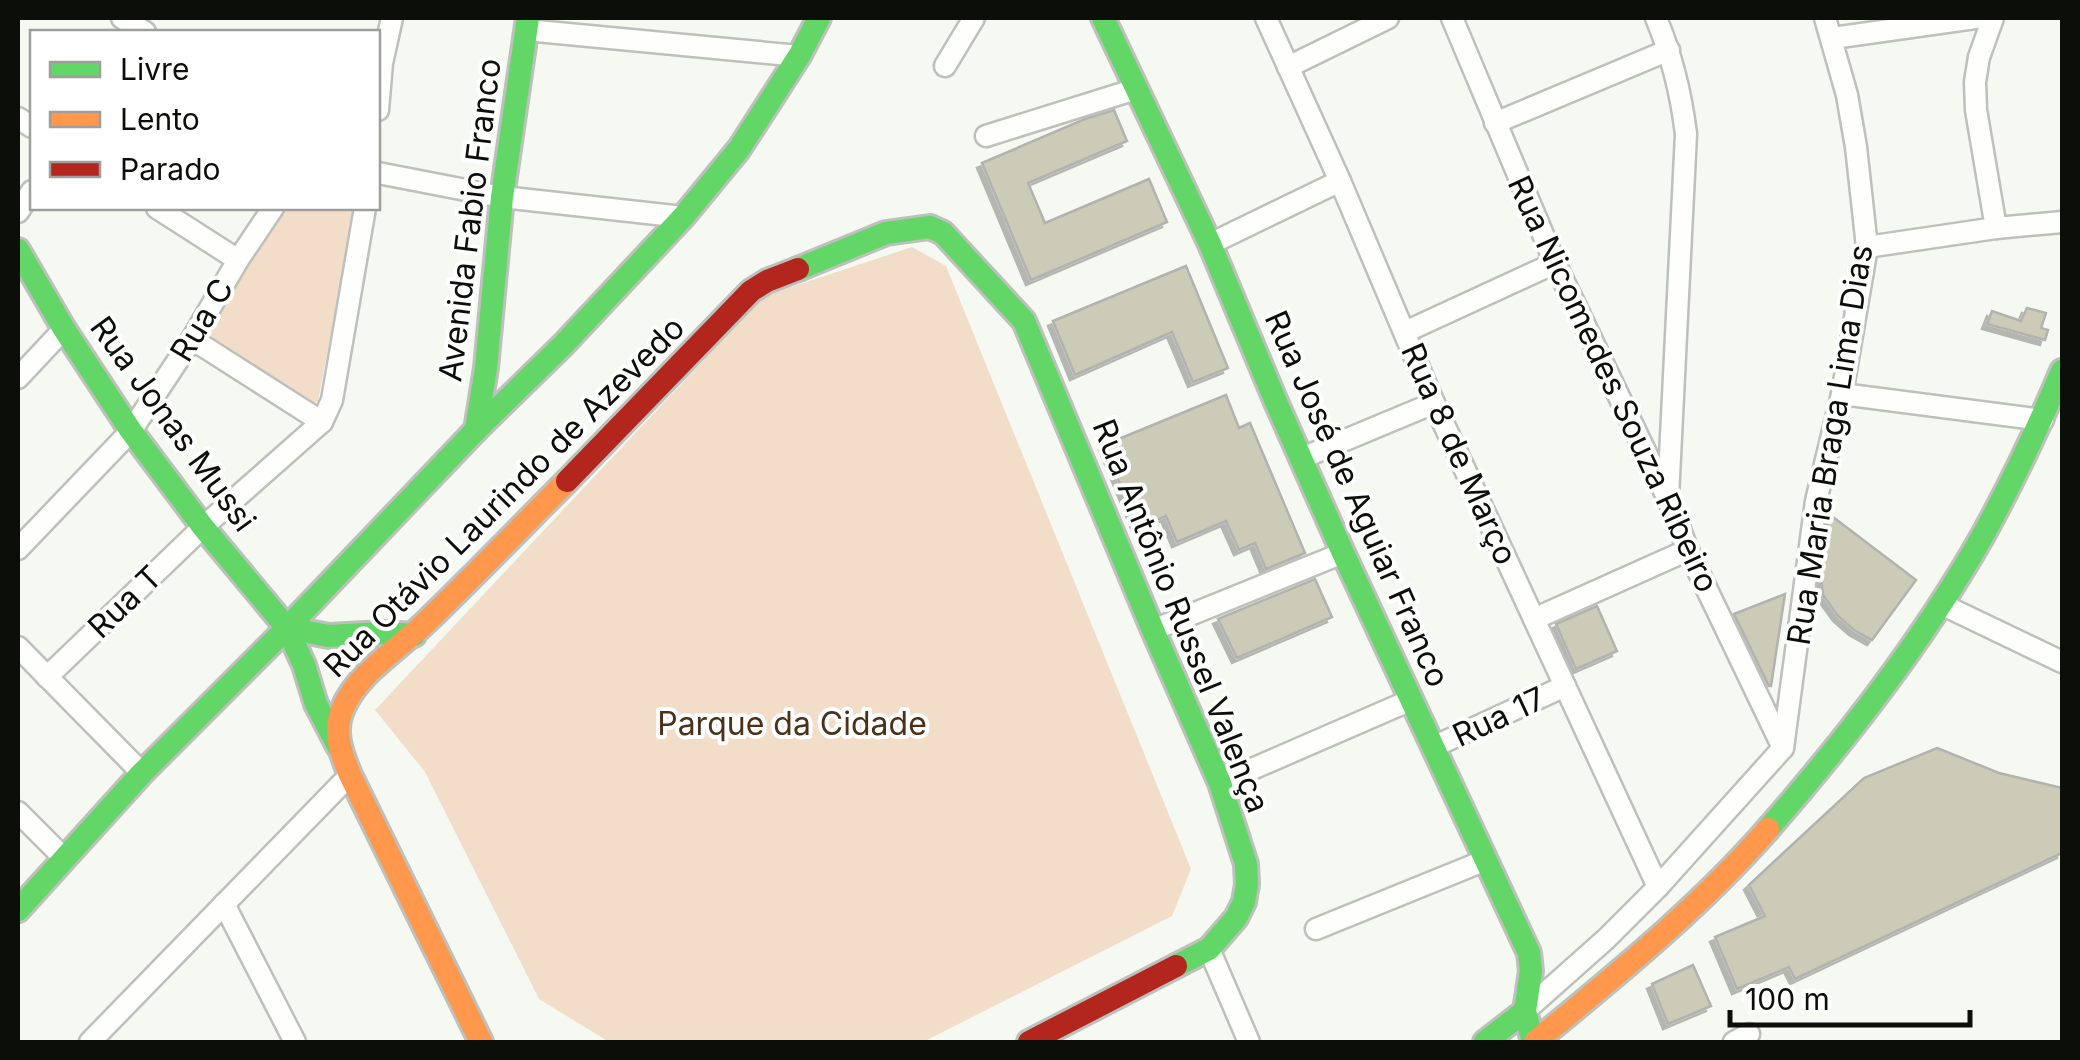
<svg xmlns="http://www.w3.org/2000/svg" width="2080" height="1060" viewBox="0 0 2080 1060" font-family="Inter,sans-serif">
  <defs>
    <filter id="shadow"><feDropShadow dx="-5" dy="5" stdDeviation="0" flood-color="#0004"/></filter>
  </defs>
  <rect width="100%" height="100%" fill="#f5f9f2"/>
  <g fill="#f2dec8">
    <polygon points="285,208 355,208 318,401 312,405 204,333"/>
    <polygon points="912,247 946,266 1191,869 1172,916 923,1042 609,1042 539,999 425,772 375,710 764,296"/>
  </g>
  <g fill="#cccbb8" stroke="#b2b3ae" stroke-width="2.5" filter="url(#shadow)">
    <polygon points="1114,110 1127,141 1028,183 1045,223 1149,179 1167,222 1031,280 982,163 1085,119"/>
    <polygon points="1186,266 1228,368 1193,382 1172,332 1075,375 1053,321"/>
    <polygon points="2027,308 2046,313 2041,328 2048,330 2045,340 1987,324 1992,311 2021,321"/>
    <polygon points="1226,395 1239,428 1250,423 1305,553 1266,569 1255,543 1239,550 1226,521 1177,542 1166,516 1138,528 1104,445"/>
    <polygon points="1829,514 1916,580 1872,640 1854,630 1838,616 1823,595 1820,574"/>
    <polygon points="1315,579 1332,617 1237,658 1218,619"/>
    <polygon points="1785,594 1771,686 1769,686 1734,614"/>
    <polygon points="1597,606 1617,651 1576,669 1556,624"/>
    <polygon points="1937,748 1999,773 2062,788 2062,853 1795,979 1789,967 1737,989 1715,937 1765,916 1749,885 1864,778"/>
    <polygon points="1693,965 1711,1006 1668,1024 1652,984"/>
  </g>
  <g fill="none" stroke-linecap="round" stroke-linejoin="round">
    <defs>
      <g id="street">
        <polyline points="122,18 145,32"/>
        <polyline points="1266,18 1340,181 1434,403 1658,887"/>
        <polyline points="1452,18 1555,263 1668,499 1688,550 1783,748"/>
        <path d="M1656,18c16,38 25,75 30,116l-18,363"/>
        <polyline points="1993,18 1979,57 1975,82 1976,110 1996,228"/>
        <polyline points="526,30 799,56"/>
        <polyline points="1833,38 1975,18"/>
        <polyline points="945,66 974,18"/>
        <polyline points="1288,67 1388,18"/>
        <polyline points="378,110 382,63 392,18"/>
        <polyline points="18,118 32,127"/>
        <polyline points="1495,123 1669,50"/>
        <polyline points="986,136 1136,89"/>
        <polyline points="378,173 502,197 683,217"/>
        <polyline points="157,208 238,260"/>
        <polyline points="18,212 32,191"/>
        <polyline points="1210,244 1340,181"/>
        <polyline points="1867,247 1996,228 2062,222"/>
        <polyline points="1405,332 1555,263"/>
        <polyline points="192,339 322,422"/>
        <polyline points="18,378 64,329"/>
        <polyline points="1842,394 2043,420"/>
        <polyline points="1302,458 1434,403"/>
        <polyline points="18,549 131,431 192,339 238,260 273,208"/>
        <polyline points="1941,604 2062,662"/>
        <polyline points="1534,619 1688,550"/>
        <polyline points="1153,630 1343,553"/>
        <polyline points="18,647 142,773"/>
        <polyline points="47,677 203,527 322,422 332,400 365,208"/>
        <polyline points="1433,747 1565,686"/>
        <polyline points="1220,783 1411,700"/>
        <polyline points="18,812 64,858"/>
        <polyline points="224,904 295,1042"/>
        <polyline points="1316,929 1486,860"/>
        <polyline points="1209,949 1249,1042"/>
        <polyline points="1525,1011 1606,939 1658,887 1783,748 1816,501 1842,394 1867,247 1856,147 1847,95 1825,18"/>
        <polyline points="90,1042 350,775"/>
        <polyline points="1734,1042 1749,1034"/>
      </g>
      <g id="fast">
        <polyline points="1103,18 1210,244 1276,402 1343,553 1529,953 1531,971 1525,1011 1533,1042"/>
        <polyline points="18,250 64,329 131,431 203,527 287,628 304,665 316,704 338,746"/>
        <polyline points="798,269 886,233 930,227 943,233 1024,321 1153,630 1220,783 1246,864 1247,884 1244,902 1236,918 1209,949 1176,966"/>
        <polyline points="476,430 486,368 502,197 528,18"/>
        <polyline points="287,628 329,636 383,633 414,635"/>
        <path d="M1768,829c79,-91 154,-187 214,-292 30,-54 56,-109 80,-166"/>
        <polyline points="18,910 142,773 287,628 476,430 564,344 683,217 739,149 799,56 819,18"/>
        <polyline points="1485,1042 1525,1011"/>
      </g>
      <g id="slow">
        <path d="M481,1042l-131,-267c-9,-22 -18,-44 -7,-67 15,-35 54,-58 81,-84 48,-46 95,-95 143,-143"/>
        <path d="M1535,1042c81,-67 164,-134 233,-213"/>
      </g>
      <g id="jam">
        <polyline points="567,481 751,291 767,281 798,269"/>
        <polyline points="1029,1042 1176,966"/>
      </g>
    </defs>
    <use href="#street" stroke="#bdc0bb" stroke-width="25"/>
    <use href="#fast" stroke="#bdc0bb" stroke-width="28"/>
    <use href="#slow" stroke="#bdc0bb" stroke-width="28"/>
    <use href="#jam" stroke="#bdc0bb" stroke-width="28"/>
    <use href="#street" stroke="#fefefd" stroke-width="20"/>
    <use href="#fast" stroke="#63d668" stroke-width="22"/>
    <use href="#slow" stroke="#ff974d" stroke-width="22"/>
    <use href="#jam" stroke="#b3261e" stroke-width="22"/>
  </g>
  <g text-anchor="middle" stroke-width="8" stroke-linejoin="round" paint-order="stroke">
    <g font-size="32" fill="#0c0e0a" stroke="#fff">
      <text transform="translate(470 220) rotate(-83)" y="11">Avenida Fabio Franco</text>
      <text transform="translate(202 320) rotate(-59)" y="11">Rua C</text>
      <text transform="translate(1613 384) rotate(65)" y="11">Rua Nicomedes Souza Ribeiro</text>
      <text transform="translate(173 424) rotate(54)" y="11">Rua Jonas Mussi</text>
      <text transform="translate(1830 445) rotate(-81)" y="11">Rua Maria Braga Lima Dias</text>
      <text transform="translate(1459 454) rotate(66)" y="11">Rua 8 de Março</text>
      <text transform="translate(504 497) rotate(-45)" y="11">Rua Otávio Laurindo de Azevedo</text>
      <text transform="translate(1357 499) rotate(66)" y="11">Rua José de Aguiar Franco</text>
      <text transform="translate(125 602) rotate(-44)" y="11">Rua T</text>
      <text transform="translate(1181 616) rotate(68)" y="11">Rua Antônio Russel Valença</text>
      <text transform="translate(1499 717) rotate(-25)" y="11">Rua 17</text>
    </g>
    <g font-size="32" fill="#4a3118" stroke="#fff">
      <text x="792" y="735">Parque da Cidade</text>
    </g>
  </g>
  <rect width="2080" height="1060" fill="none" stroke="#0c0e0a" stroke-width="40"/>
  <rect x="30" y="30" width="350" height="180" fill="#ffffff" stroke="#9e9f9d" stroke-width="2.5"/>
  <rect x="50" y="62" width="50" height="15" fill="#63d668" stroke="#9e9f9d" stroke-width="2.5"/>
  <text x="120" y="80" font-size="30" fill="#0c0e0a">Livre</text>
  <rect x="50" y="112" width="50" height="15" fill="#ff974d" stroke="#9e9f9d" stroke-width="2.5"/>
  <text x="120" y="130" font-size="30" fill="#0c0e0a">Lento</text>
  <rect x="50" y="162" width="50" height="15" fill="#b3261e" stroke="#9e9f9d" stroke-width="2.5"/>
  <text x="120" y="180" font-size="30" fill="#0c0e0a">Parado</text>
  <path d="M1730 1010v15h240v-15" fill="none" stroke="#0c0e0a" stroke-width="5"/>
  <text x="1745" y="1010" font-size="30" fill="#0c0e0a" stroke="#ffffff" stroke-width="8" paint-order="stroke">100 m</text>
</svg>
